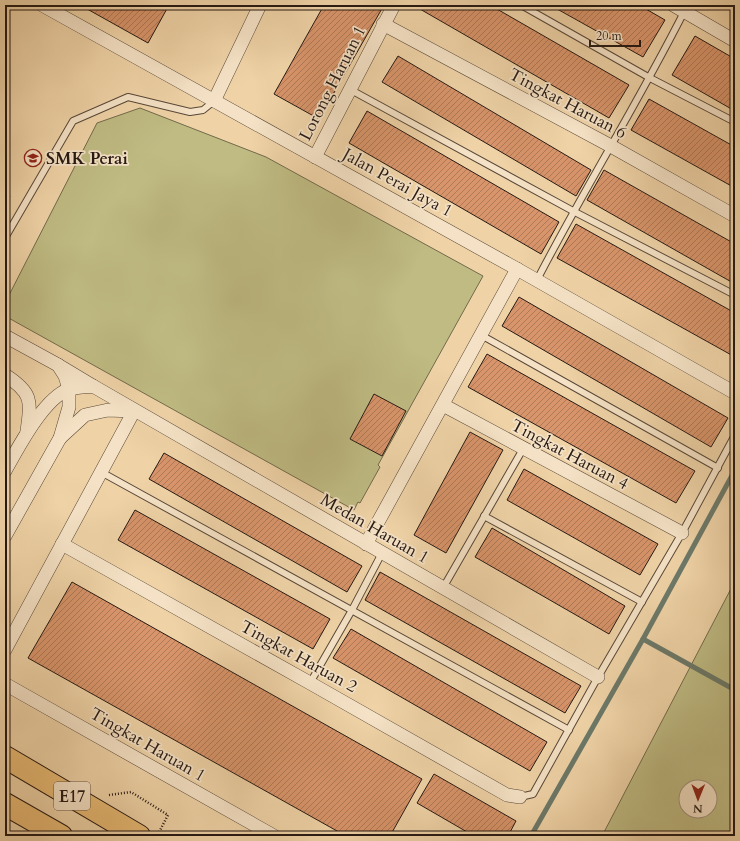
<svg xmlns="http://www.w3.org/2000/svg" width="740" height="841" viewBox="0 0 740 841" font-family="Cardo,serif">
  <defs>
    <pattern id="building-hatch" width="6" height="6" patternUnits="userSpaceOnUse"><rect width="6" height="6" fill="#d8946a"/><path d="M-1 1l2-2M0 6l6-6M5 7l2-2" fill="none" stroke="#af7856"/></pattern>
  </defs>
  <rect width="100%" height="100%" fill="#efd3a7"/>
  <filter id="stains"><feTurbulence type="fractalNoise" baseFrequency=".005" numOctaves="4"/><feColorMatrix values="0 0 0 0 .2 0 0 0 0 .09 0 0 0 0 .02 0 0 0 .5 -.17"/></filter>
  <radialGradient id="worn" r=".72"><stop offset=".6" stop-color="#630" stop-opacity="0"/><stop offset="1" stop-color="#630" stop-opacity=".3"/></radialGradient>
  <g fill="#bfbb83" stroke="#726a4b" fill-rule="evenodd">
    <polygon points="140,108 266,157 483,276 378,465 380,467 360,503 358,502 354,510 5,316 5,303 97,123"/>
    <path d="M735,581v255h-133zM686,787h24v24h-24z"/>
  </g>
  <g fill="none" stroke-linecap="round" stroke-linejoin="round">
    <g stroke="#6c7969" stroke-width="5">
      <polyline points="643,639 735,690"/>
      <polyline points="531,836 643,639 735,470"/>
    </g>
  </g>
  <g fill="url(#building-hatch)" stroke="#261913">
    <polygon points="80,5 169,5 148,43"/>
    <polygon points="324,5 384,5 319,119 274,94"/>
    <polygon points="413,5 490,5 629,85 609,118"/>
    <polygon points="550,5 639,5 665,20 643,57"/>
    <polygon points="695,36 735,59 735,111 672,75"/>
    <polygon points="398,56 591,170 576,196 382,82"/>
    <polygon points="649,99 735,147 735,188 631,130"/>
    <polygon points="367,111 559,222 541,254 349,143"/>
    <polygon points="604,170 735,244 735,284 587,200"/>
    <polygon points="5,193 10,196 5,205"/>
    <polygon points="576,224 735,313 735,357 557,258"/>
    <polygon points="519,297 728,418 711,447 502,326"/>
    <polygon points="487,354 695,471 676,503 468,387"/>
    <polygon points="374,394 406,411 382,456 350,439"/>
    <polygon points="470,432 503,450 446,553 414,535"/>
    <polygon points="164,453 362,566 347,592 149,479"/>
    <polygon points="524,469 658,544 640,575 507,500"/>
    <polygon points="135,510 330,619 313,649 118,540"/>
    <polygon points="492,528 625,606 609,634 475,557"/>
    <polygon points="380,572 581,686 565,713 365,600"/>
    <polygon points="72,582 422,779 390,836 346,836 28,658"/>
    <polygon points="351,629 547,742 530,771 333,658"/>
    <polygon points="434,774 516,821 508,836 474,836 417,803"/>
  </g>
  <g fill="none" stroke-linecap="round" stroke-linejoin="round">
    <defs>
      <g id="service">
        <polyline points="521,5 650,78 735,122"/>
        <polyline points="351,90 573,211 735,295"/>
        <polyline points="5,238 73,121 128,97 190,112 203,110 214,101"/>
        <path d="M537,280c47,-91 101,-177 147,-268"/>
        <polyline points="481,335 718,468"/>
        <polyline points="101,472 569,730"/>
        <polyline points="484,516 642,602"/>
        <polyline points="443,588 523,449"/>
        <polyline points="310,683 352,610 382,553"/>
        <polyline points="520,797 533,794 598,677 682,533 735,435"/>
      </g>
      <g id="minor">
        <polyline points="42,5 517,269 735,393"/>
        <polyline points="673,5 735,41"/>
        <polyline points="383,24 609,145 735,216"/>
        <polyline points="214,101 260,5"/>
        <polyline points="315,157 394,5"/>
        <polyline points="5,336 58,365 65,376 69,389 69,407 60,438 5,536"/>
        <polyline points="58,365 93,386"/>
        <path d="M5,375c28,18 26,26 22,56"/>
        <polyline points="443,405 682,533"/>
        <polyline points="60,438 85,415 108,410 133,411"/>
        <path d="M5,471c13,-23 38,-72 64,-82 7,-2 17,-2 24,-3l505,291"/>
        <polyline points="62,544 310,683 507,795 520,797"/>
        <polyline points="366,544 517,269"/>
        <polyline points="5,650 134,411"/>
        <polyline points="5,684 274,836"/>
      </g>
      <g id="motorway">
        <polyline points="5,757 139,836"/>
        <polyline points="5,804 61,836"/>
      </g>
    </defs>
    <use href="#service" stroke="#584838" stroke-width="8"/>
    <use href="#minor" stroke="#584838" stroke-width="14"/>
    <use href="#motorway" stroke="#261913" stroke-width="24"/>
    <polyline stroke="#261913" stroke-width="2.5" stroke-dasharray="1 2" stroke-linecap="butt" points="109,795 131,792 168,815 158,834"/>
    <use href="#service" stroke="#f5e2c6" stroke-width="6"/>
    <use href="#minor" stroke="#f5e2c6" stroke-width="13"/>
    <use href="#motorway" stroke="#e8ba74" stroke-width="22"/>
  </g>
  <defs>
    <symbol id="school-ring" viewBox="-11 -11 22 22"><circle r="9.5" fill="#f5e2c6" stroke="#8f2418" stroke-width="1.5"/><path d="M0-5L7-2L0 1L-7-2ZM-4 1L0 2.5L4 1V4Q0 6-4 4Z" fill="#8f2418"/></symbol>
  </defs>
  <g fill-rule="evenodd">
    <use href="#school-ring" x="23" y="148" width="20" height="20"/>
  </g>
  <g text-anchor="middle" stroke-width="3.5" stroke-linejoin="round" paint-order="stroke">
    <rect fill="#f5e2c6" stroke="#645549" stroke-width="1" x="54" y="782" width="36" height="28" rx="3"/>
    <g font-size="16" font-weight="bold" fill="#261913">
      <text x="72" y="802">E17</text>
    </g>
    <g font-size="17" fill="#261913" stroke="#f5e2c6">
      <text transform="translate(332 83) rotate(-63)" y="6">Lorong Haruan 1</text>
      <text transform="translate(568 103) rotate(28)" y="6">Tingkat Haruan 6</text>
      <text transform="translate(398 182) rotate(29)" y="6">Jalan Perai Jaya 1</text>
      <text transform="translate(570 454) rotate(28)" y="6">Tingkat Haruan 4</text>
      <text transform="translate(375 528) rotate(30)" y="6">Medan Haruan 1</text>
      <text transform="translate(299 656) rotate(29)" y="6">Tingkat Haruan 2</text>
      <text transform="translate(148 744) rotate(30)" y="6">Tingkat Haruan 1</text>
    </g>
    <g font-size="17" font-weight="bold" fill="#261913" stroke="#f5e2c6" text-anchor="start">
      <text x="46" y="164">SMK Perai</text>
    </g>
  </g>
  <rect width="740" height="841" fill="none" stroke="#efd3a7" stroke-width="20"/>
  <rect x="6" y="6" width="728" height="829" fill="none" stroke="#261913" stroke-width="2"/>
  <rect x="10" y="10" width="720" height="821" fill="none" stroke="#261913"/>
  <g transform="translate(698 799) rotate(181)"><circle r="19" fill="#f5e2c6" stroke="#a2927e"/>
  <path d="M0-3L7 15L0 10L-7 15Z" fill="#8f2418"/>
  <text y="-6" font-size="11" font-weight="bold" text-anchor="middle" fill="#261913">N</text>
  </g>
  <path d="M590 40v6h50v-6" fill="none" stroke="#261913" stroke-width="2"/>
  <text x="596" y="40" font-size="12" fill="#261913" stroke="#f5e2c6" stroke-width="3" paint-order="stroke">20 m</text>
  <rect width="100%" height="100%" filter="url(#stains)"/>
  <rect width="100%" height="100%" fill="url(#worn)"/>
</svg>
